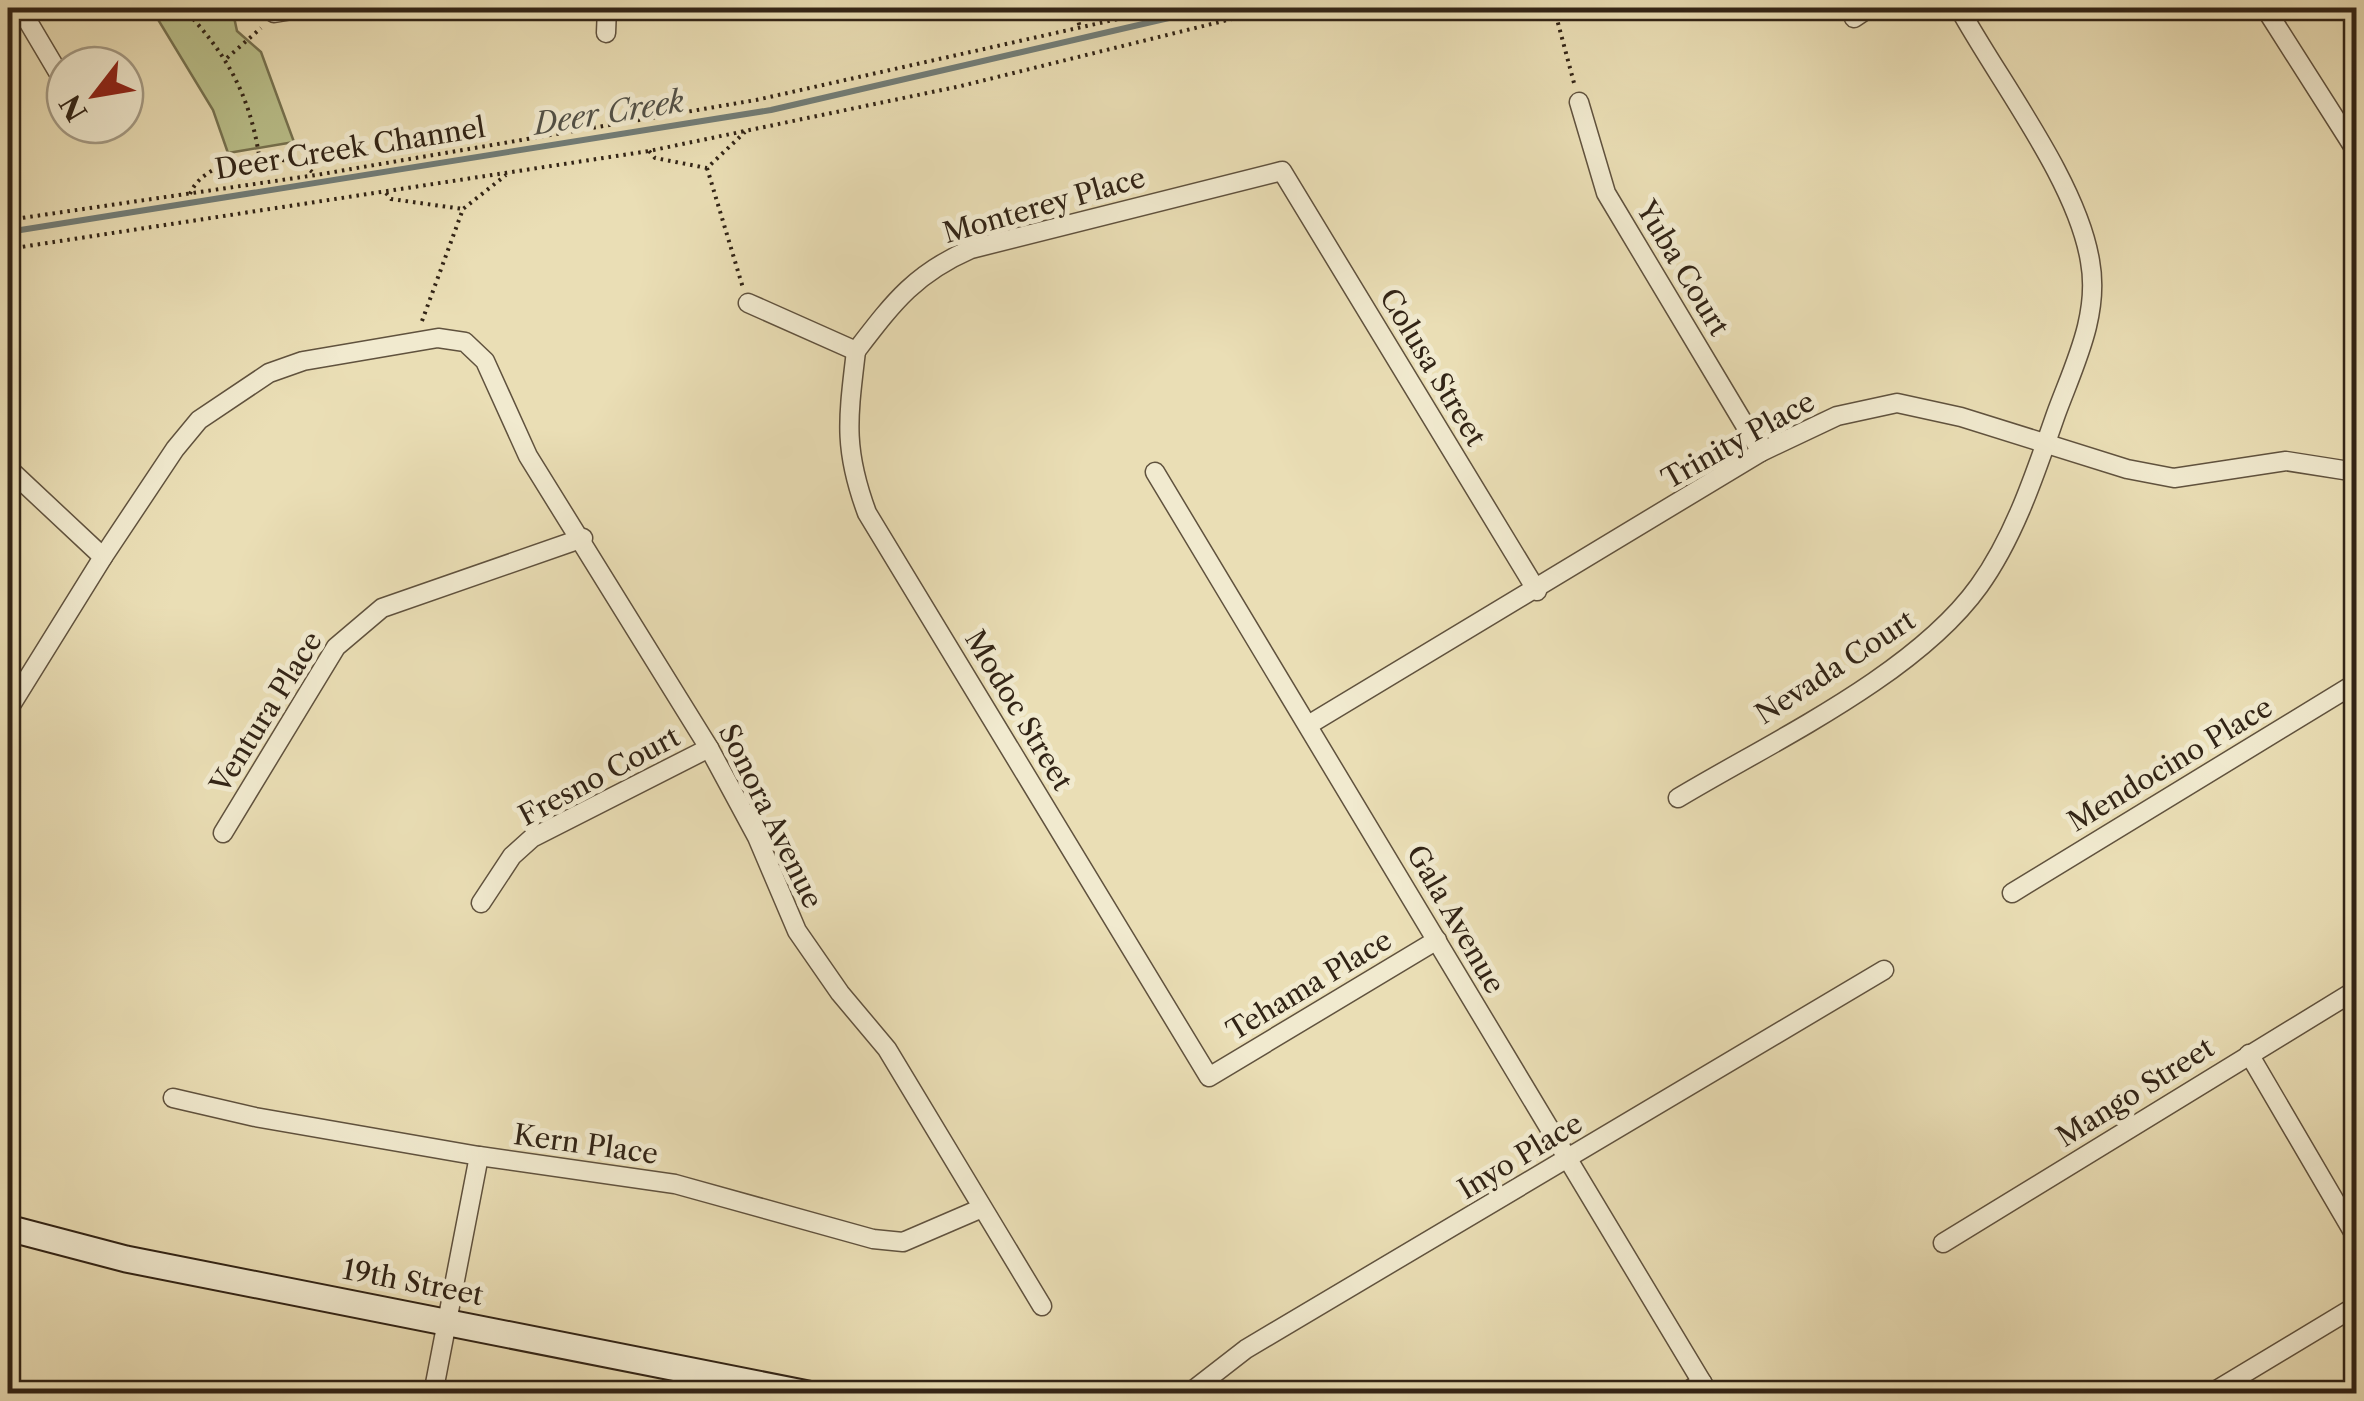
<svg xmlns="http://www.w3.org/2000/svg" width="2364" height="1401" viewBox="0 0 2364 1401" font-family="'Libre Caslon Text',serif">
  <rect width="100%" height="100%" fill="#eadeb5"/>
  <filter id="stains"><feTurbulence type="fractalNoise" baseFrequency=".002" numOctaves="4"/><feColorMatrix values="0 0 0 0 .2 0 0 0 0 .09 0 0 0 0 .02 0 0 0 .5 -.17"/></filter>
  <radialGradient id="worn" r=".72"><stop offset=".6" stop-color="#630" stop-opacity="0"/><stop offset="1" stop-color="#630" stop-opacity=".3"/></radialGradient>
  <polygon fill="#bac08b" stroke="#767250" stroke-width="2.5" points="151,8 206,8 234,17 237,31 261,52 294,142 228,153 213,110"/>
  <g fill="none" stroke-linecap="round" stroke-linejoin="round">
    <polyline stroke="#727d77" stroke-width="6" points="8,232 771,110 1212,8"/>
    <defs>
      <g id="street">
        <polyline points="20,8 65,84"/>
        <polyline points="2265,8 2356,151"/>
        <polyline points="274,13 304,8"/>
        <polyline points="1854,18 1869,8"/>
        <polyline points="606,33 607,8"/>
        <polyline points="1579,102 1606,193 1761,452"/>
        <polyline points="748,303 856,351"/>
        <path d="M856,351c-8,68 -13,97 11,162l342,564 228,-137"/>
        <path d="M856,351c37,-48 58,-77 115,-102l311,-78 255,420"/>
        <polyline points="8,468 103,557"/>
        <polyline points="1155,472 1709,1394"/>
        <polyline points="8,710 103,557 175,449 199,420 269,373 303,361 438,338 465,342 485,361 528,456 709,748 757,837 797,931 840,993 887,1049 1042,1306"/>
        <polyline points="1310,724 1761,452 1837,416 1897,403 1961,417 2127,469 2174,478 2286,461 2356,472"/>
        <path d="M1678,798c95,-57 237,-123 301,-212 36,-50 57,-115 77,-172 18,-49 44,-99 34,-153 -13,-80 -91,-180 -131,-253"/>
        <polyline points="223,833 336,647 382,608 583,538"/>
        <polyline points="2012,893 2356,683"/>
        <polyline points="481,903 512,856 532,838 709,748"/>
        <polyline points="2249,1054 2356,1237"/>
        <polyline points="173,1098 255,1117 479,1156 675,1184 873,1239 903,1242 982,1208"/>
        <polyline points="1943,1243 2356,990"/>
        <polyline points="433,1394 479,1156"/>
        <polyline points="1188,1394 1246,1349 1884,970"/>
        <polyline points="1683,1394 1702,1382"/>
        <polyline points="2210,1394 2356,1306"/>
      </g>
      <polyline id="secondary" points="8,1228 126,1259 808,1394"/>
    </defs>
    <use href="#street" stroke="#60523e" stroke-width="21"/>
    <use href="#secondary" stroke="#322416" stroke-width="29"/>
    <g stroke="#322416" stroke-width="4" stroke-dasharray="2.5 5" stroke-linecap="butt">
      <path d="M183,8c43,45 66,85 76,147"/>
      <polyline points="1075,8 1080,28"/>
      <polyline points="1554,8 1574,83"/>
      <polyline points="227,58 261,28"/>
      <polyline points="649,151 655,158 707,168 745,132"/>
      <polyline points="707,168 743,288"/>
      <polyline points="386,193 391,199 463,209"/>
      <path d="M190,194c15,-39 97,-47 126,-19"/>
      <polyline points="8,220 316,175 756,100 1167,8"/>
      <polyline points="8,249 649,151 961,86 1276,8"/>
      <polyline points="422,321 463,209 506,175"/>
    </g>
    <use href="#street" stroke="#f1eacf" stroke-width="18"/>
    <use href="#secondary" stroke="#f1eacf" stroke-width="25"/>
  </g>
  <g text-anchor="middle" stroke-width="10" stroke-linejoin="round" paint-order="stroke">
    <g font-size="28" fill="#322416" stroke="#f1eacf">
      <text transform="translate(350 148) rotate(-9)" y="10">Deer Creek Channel</text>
      <text transform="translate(1044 205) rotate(-16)" y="10">Monterey Place</text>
      <text transform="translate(1683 268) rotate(59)" y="10">Yuba Court</text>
      <text transform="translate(1433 367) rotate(59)" y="10">Colusa Street</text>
      <text transform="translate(1738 440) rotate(-29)" y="10">Trinity Place</text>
      <text transform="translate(1835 667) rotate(-33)" y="10">Nevada Court</text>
      <text transform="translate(1019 710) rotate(59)" y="10">Modoc Street</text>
      <text transform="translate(266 712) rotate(-58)" y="10">Ventura Place</text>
      <text transform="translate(2170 764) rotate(-31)" y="10">Mendocino Place</text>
      <text transform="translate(599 776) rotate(-28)" y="10">Fresno Court</text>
      <text transform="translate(771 816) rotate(64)" y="10">Sonora Avenue</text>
      <text transform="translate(1456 919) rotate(60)" y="10">Gala Avenue</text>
      <text transform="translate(1309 985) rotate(-31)" y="10">Tehama Place</text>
      <text transform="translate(2135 1092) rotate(-32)" y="10">Mango Street</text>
      <text transform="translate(586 1144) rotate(8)" y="10">Kern Place</text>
      <text transform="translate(1520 1156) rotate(-31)" y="10">Inyo Place</text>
      <text transform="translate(413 1282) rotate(11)" y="10">19th Street</text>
    </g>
    <g font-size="30" font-style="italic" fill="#525147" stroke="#f1eacf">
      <text transform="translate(609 113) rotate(-9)" y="10">Deer Creek</text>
    </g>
  </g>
  <rect width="2364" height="1401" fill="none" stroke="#eadeb5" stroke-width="40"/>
  <rect x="10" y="10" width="2344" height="1381" fill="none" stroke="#322416" stroke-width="5"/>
  <rect x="20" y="20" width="2324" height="1361" fill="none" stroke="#322416" stroke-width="2.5"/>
  <g transform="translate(95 95) rotate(239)"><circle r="48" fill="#f1eacf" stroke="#a59b85" stroke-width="2.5"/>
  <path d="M0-8L18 38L0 25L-18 38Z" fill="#8f2418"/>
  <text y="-15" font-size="28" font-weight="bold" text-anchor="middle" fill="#322416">N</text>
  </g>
  <rect width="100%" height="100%" filter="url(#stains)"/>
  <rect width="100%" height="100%" fill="url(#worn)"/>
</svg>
